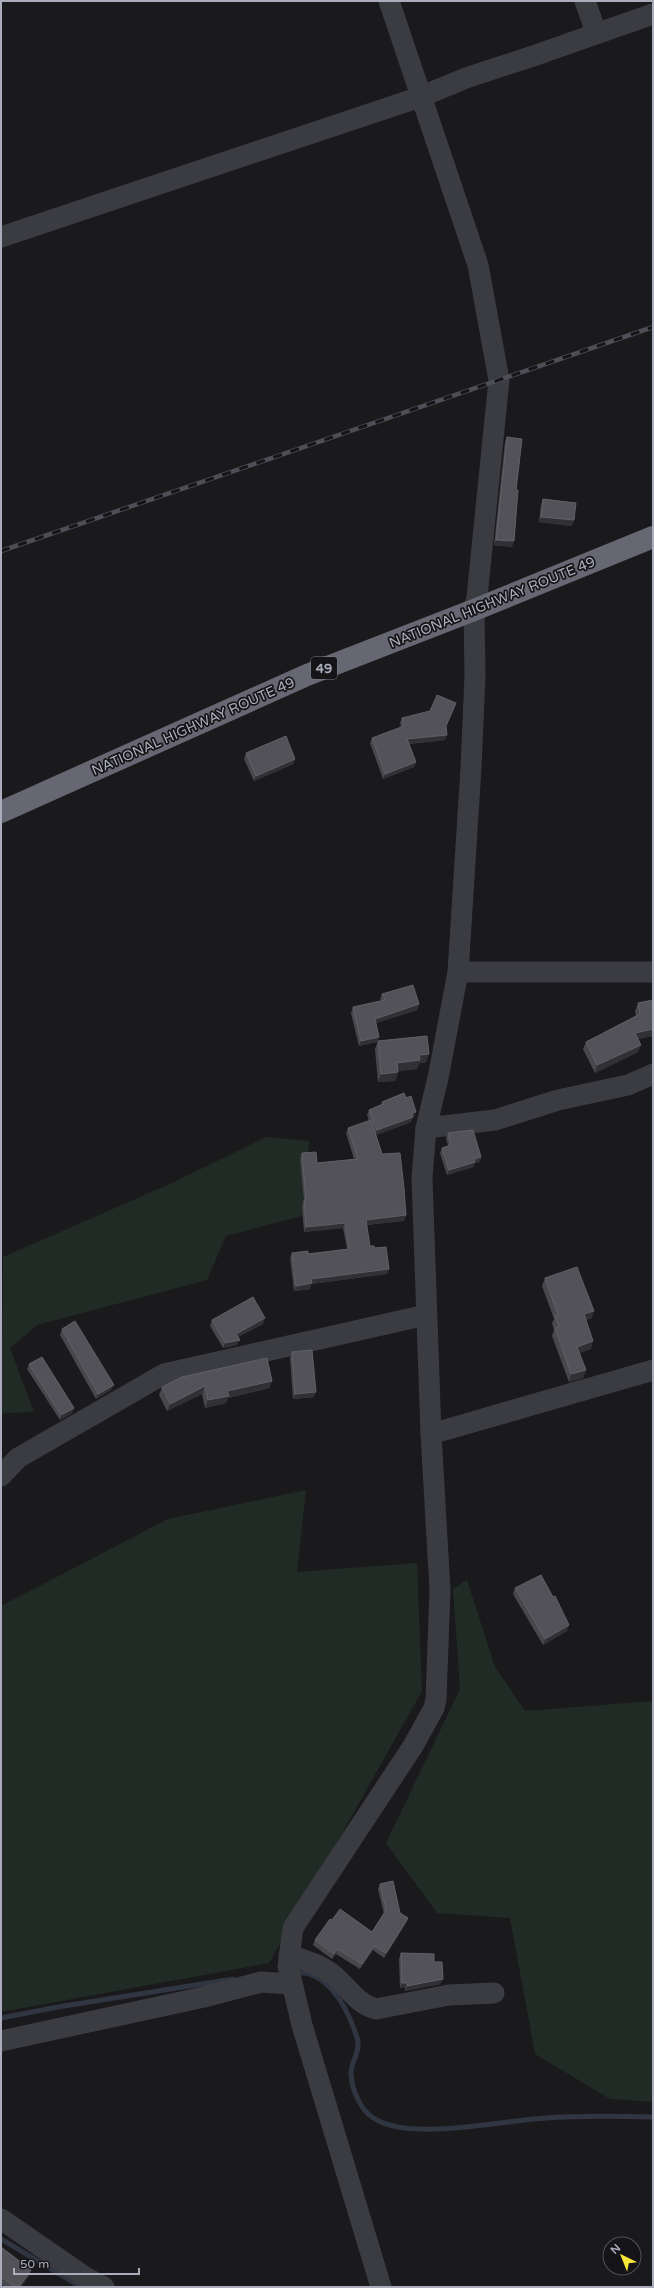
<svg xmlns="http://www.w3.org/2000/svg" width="654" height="2288" viewBox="0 0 654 2288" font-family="'Varela Round',sans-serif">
  <rect width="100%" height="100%" fill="#1a1a1c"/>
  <g fill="#212b25">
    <polygon points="266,1137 309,1141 305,1215 226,1236 207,1280 37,1325 10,1348 34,1412 3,1413 1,1418 3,1257 172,1183"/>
    <polygon points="306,1490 297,1572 417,1563 422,1691 269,1963 1,2012 1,1606 168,1519"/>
    <polygon points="467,1580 495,1667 525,1711 653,1701 653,2102 610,2099 535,2054 510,1918 437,1913 386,1843 460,1689 453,1589"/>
  </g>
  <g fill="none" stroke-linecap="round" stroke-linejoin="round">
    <g stroke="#2f3541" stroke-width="5">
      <path d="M295,1973c30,-4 50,31 59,56 1,4 4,9 4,14 1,11 -8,21 -7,32 1,14 9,34 21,42 35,26 131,3 175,1 36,-3 71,-2 106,-1"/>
      <polyline points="1,2018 58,2007 233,1979"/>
      <polyline points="1,2239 81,2287"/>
    </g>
    <g stroke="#3b3b42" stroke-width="21">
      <polyline points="585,1 596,32"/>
      <polyline points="1,237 420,97 466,78 536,55 653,14"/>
      <polyline points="458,972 653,972"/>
      <polyline points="426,1128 495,1120 558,1100 628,1085 653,1074"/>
      <polyline points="431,1434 653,1370"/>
      <polyline points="1,1476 18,1458 164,1374 426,1315"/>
      <path d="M289,1955c15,5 30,9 43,19 16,12 23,29 44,35l73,-14 45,-2"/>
      <polyline points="1,2041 204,1997 261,1982 292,1984"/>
      <polyline points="1,2219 85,2277 104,2287"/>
      <polyline points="381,2287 302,2025 288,1966 293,1928 413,1746 434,1708 436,1699 440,1590 431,1434 422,1178 426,1128 438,1078 458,972 471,768 475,676 474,610 477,597 499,380 478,265 389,1"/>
    </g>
    <polyline stroke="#676773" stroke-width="22" points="1,812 307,675 474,610 653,537"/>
    <defs>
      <polyline id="rail" points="1,551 653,327"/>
    </defs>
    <use href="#rail" stroke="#4e4e57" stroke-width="4.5"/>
    <use href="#rail" stroke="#151517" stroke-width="3" stroke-dasharray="9" stroke-linecap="butt"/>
  </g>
  <g fill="#48474c">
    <polygon points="507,437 516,490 512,547 494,545 505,442"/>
    <polygon points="543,499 572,526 539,522 541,505"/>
    <polygon points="454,708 446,727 445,740 409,744 416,762 414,767 383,779 370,743 372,738 401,727 400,723 402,718"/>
    <polygon points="246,753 295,759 293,764 254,781 244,759"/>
    <polygon points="382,994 419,1004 417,1010 376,1023 379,1037 377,1042 359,1046 351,1013 353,1007 381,1001 380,999"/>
    <polygon points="653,1000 653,1036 638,1039 638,1052 595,1073 583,1049 586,1042 636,1016 635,1011 638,1003"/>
    <polygon points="378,1041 426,1063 419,1063 417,1069 397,1071 398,1072 395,1081 378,1082 375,1049"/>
    <polygon points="406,1098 414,1117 412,1118 411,1122 376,1135 382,1154 406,1215 404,1221 366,1225 370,1246 375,1248 389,1269 387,1274 311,1284 310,1289 294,1291 290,1258 292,1253 308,1254 347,1249 343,1228 304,1232 302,1206 304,1201 300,1159 302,1153 317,1163 354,1159 346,1133 348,1128 369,1121 367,1115 369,1110 381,1105 382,1102"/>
    <polygon points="448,1133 481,1157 480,1162 475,1163 473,1167 447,1175 440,1153 442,1148 448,1146 446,1138"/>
    <polygon points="545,1278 592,1318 586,1320 591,1349 579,1353 586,1370 583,1378 569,1382 552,1336 554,1330 552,1323 554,1319 542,1286"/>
    <polygon points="212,1320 263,1324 238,1337 237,1345 223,1348 210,1326"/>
    <polygon points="62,1329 111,1390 96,1399 60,1335"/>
    <polygon points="292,1352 314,1397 293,1399 290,1358"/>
    <polygon points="29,1364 74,1408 72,1413 60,1420 27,1369"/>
    <polygon points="272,1381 269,1388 228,1398 226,1403 205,1408 202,1394 167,1411 159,1395 162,1387"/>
    <polygon points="515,1588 553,1597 567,1631 543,1645 513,1594"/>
    <polygon points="380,1884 400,1913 408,1918 406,1923 384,1958 373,1950 360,1969 336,1954 332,1959 313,1945 315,1940 332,1920 372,1932 384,1914 378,1889"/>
    <polygon points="401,1953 434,1962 443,1979 440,1984 405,1991 405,1988 400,1988 399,1959"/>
    <polygon points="1,2247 31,2270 29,2276 21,2287 5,2287 1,2284"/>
  </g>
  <g fill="#313034">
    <polygon points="541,517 574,520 572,526 539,522"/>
    <polygon points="496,540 514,541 512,547 494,545"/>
    <polygon points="447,735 445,740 405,744 407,739"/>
    <polygon points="295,759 293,764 254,781 256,776"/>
    <polygon points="416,762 414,767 383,779 385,774"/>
    <polygon points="419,1004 417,1010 373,1024 375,1019"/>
    <polygon points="653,1029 653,1036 633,1040 635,1033"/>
    <polygon points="379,1037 377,1042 359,1046 361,1041"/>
    <polygon points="641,1045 638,1052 595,1073 597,1065"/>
    <polygon points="429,1054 426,1063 419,1063 417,1069 394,1071 397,1063 419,1055"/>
    <polygon points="398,1072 395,1081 378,1082 381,1074"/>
    <polygon points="416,1112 414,1117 412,1118 411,1122 374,1136 377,1130"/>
    <polygon points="481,1157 480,1162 475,1163 473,1167 447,1175 449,1170 474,1159"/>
    <polygon points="406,1215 404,1221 364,1225 366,1220"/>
    <polygon points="345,1223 343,1228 304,1232 306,1227"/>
    <polygon points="389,1269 387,1274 311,1284 310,1289 294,1291 296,1286 311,1279"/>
    <polygon points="594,1311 592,1318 581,1322 584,1314"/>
    <polygon points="265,1318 263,1324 234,1339 236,1334"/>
    <polygon points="240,1340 237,1345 223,1348 225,1343"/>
    <polygon points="593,1341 591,1349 574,1355 577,1347"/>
    <polygon points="586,1370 583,1378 569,1382 571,1374"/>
    <polygon points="272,1381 269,1388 228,1398 226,1403 205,1408 208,1400 227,1391"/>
    <polygon points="114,1385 111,1390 96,1399 98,1394"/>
    <polygon points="205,1386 202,1394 167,1411 170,1404"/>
    <polygon points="316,1392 314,1397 293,1399 295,1394"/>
    <polygon points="74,1408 72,1413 60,1420 61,1415"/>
    <polygon points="569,1625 567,1631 543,1645 545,1639"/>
    <polygon points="408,1918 406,1923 384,1958 386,1953"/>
    <polygon points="374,1946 373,1950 360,1969 362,1964"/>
    <polygon points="338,1949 336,1954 332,1959 334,1954"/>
    <polygon points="443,1979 440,1984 405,1991 407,1986"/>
    <polygon points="402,1983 407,1983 405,1988 400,1988"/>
    <polygon points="31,2270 29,2276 21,2287 19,2287"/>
  </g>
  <g fill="#525258" stroke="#606068">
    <polygon points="507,437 522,439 516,490 518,490 514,541 496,540"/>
    <polygon points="543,499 576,503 574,520 541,517"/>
    <polygon points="437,695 456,703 446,726 447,735 407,739 416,762 385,774 372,738 404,726 402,718 430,711"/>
    <polygon points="286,736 295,759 256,776 246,753"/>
    <polygon points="413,985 419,1004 375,1019 379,1037 361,1041 353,1007 385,1000 382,994"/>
    <polygon points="653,1000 653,1029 635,1033 641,1045 597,1065 586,1042 640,1014 638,1003"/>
    <polygon points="427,1036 429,1054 419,1055 420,1060 397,1063 398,1072 381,1074 378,1041"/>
    <polygon points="404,1093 406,1098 411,1096 416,1112 412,1113 413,1117 377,1130 369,1110 383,1104 382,1102"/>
    <polygon points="371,1120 382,1154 400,1153 404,1188 406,1215 366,1220 370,1246 374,1246 375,1248 386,1247 389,1269 311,1279 312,1283 296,1286 292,1253 308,1251 308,1254 349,1249 345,1223 306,1227 304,1200 306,1200 302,1153 316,1152 317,1163 358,1159 348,1128"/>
    <polygon points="473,1130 481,1157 474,1159 475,1162 449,1170 442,1148 451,1145 448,1133"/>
    <polygon points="577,1267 594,1311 584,1314 593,1341 577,1347 586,1370 571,1374 555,1328 559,1327 555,1316 558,1315 545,1278"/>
    <polygon points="253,1297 265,1318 236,1334 240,1340 225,1343 212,1320"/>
    <polygon points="75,1321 114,1385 98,1394 62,1329"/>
    <polygon points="312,1350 316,1392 295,1394 292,1352"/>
    <polygon points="42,1357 74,1408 61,1415 29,1364"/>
    <polygon points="267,1358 272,1381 227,1391 229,1396 208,1400 205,1386 170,1404 162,1387 182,1377"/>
    <polygon points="541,1575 553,1597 555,1596 569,1625 545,1639 515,1588"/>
    <polygon points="393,1881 400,1913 408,1918 386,1953 374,1946 362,1964 338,1949 334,1954 315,1940 330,1919 332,1920 340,1909 372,1932 386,1910 380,1884"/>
    <polygon points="401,1953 434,1954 434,1962 442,1962 443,1979 407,1986 407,1983 402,1983"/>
    <polygon points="1,2247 31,2270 19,2287 15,2287 1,2277"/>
  </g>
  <g text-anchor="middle" stroke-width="3.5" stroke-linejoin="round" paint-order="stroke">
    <rect fill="#151517" stroke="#7f7f8a" stroke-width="1" x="311" y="657" width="26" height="22" rx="3"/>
    <g font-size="13" font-weight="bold" fill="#acadbc">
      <text x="324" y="673">49</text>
    </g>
    <g font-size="14" fill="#acadbc" stroke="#151517">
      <text transform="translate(492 602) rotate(-22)" y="5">NATIONAL HIGHWAY ROUTE 49</text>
      <text transform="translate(193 726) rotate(-24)" y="5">NATIONAL HIGHWAY ROUTE 49</text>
    </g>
  </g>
  <rect width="654" height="2288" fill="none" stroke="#acadbc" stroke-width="4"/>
  <g transform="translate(622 2256) rotate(317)"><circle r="19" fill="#151517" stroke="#515259"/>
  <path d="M0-3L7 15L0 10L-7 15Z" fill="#f8e536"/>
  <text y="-6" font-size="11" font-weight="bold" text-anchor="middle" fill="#acadbc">N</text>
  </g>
  <path d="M14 2268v6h125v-6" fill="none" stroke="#acadbc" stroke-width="2"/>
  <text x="20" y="2268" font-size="12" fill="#acadbc" stroke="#151517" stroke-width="3" paint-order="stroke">50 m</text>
</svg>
